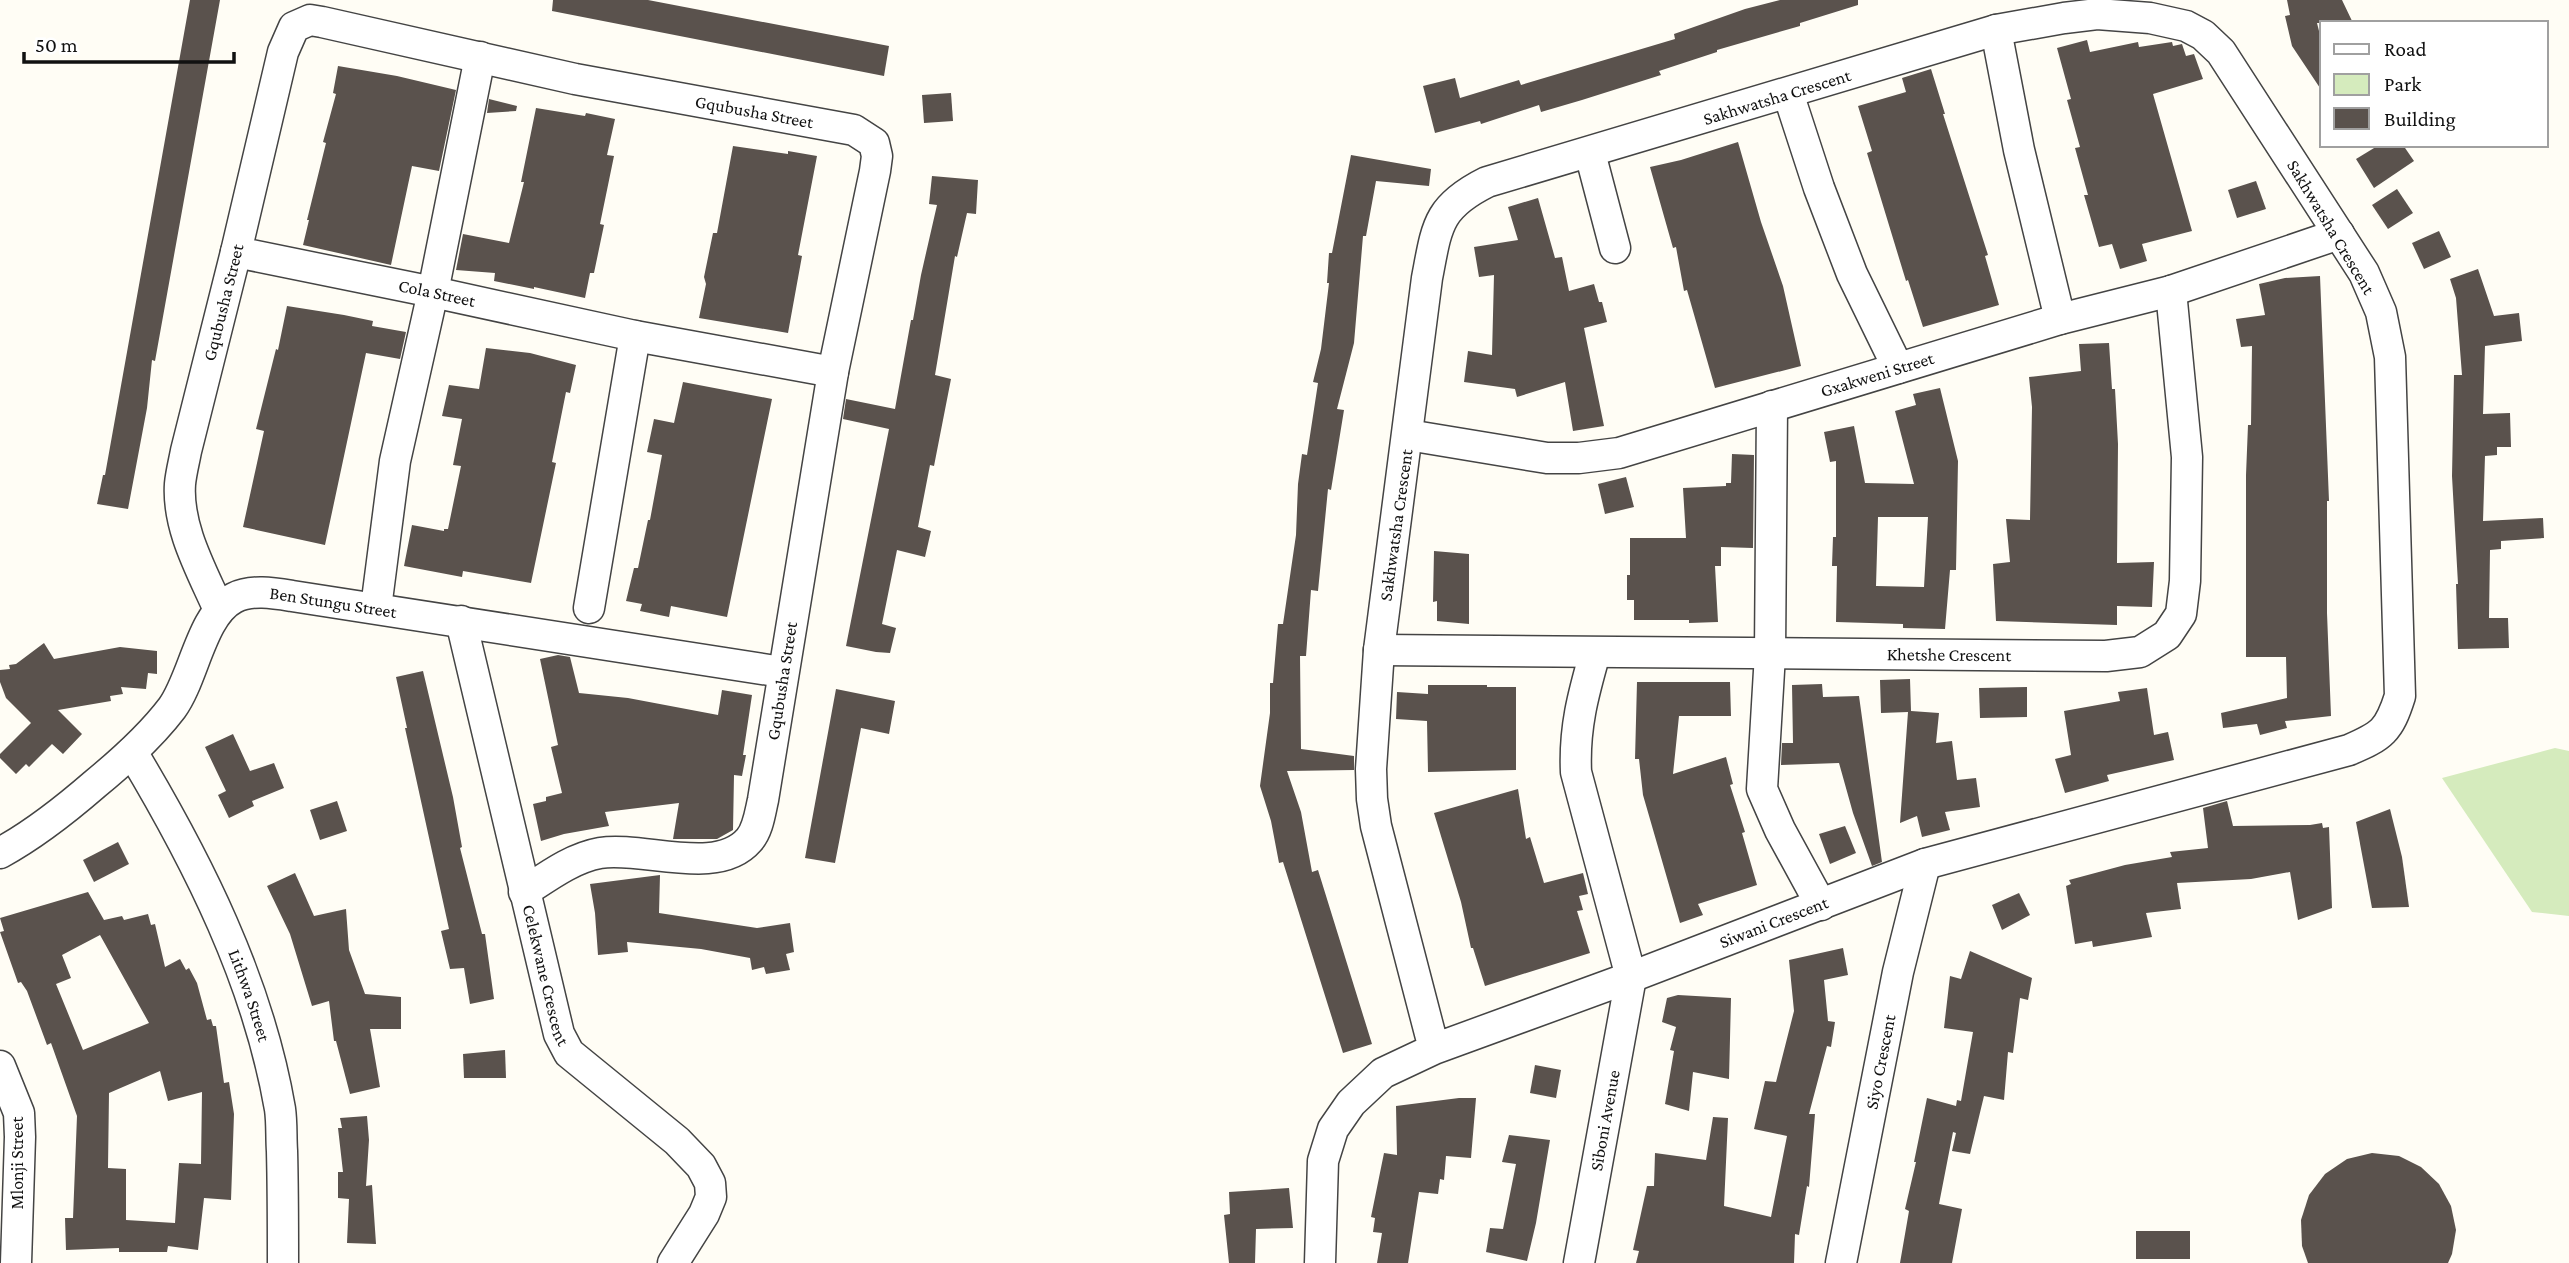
<svg xmlns="http://www.w3.org/2000/svg" width="2569" height="1263" viewBox="0 0 2569 1263" font-family="'Crimson Pro',serif">
  <rect width="100%" height="100%" fill="#fffdf5"/>
  <polygon fill="#d5ebbd" points="2555,748 2569,751 2569,916 2532,912 2442,778"/>
  <g fill="#5a524d" fill-rule="evenodd">
    <polygon points="190,0 220,0 155,361 152,360 147,408 128,509 97,504 103,475 105,475"/>
    <polygon points="553,0 648,0 889,46 884,76 552,11"/>
    <polygon points="1780,0 1858,0 1858,5 1800,23 1800,26 1717,50 1717,52 1659,71 1661,75 1582,100 1541,112 1539,105 1481,124 1480,121 1435,133 1423,86 1455,78 1460,98 1519,80 1521,85 1675,39 1674,34 1745,9"/>
    <polygon points="2287,0 2342,0 2353,23 2317,23 2322,43 2322,91 2292,46 2285,16 2290,15"/>
    <polygon points="2087,40 2090,52 2138,42 2139,47 2172,42 2173,46 2182,44 2186,56 2194,54 2203,79 2153,94 2192,231 2142,244 2147,261 2120,269 2112,244 2099,247 2084,195 2088,195 2075,148 2080,147 2067,100 2071,99 2057,48"/>
    <polygon points="338,66 397,76 456,90 439,171 412,166 391,265 303,245 309,220 307,220 326,143 323,142 336,94 333,93"/>
    <polygon points="1931,69 1945,114 1943,114 1988,255 1985,256 1999,305 1923,327 1908,280 1906,281 1867,153 1872,151 1858,106 1906,92 1902,78"/>
    <polygon points="951,93 953,121 924,123 922,95"/>
    <polygon points="489,99 517,106 516,111 487,113"/>
    <polygon points="536,108 585,116 586,113 615,119 607,155 614,156 600,224 604,225 594,273 590,273 585,298 534,287 534,289 494,281 495,273 456,270 463,234 509,243 524,182 521,182"/>
    <polygon points="1738,142 1761,222 1783,286 1801,366 1715,388 1687,290 1684,291 1676,247 1673,248 1650,167 1681,160"/>
    <polygon points="2379,145 2403,145 2414,161 2374,188 2356,159"/>
    <polygon points="733,146 788,154 788,151 817,156 798,255 802,256 788,333 699,318 706,284 704,277 713,233 717,233"/>
    <polygon points="1351,155 1431,169 1429,186 1376,181 1366,236 1363,236 1354,343 1337,409 1344,410 1331,490 1328,489 1318,591 1311,590 1306,656 1300,656 1301,749 1354,756 1354,770 1287,771 1301,812 1312,872 1318,870 1372,1044 1343,1053 1283,862 1279,863 1271,821 1260,786 1270,713 1270,683 1273,683 1278,624 1283,624 1296,535 1298,484 1302,454 1307,455 1318,383 1313,382 1321,349 1329,283 1327,283 1329,253 1332,253"/>
    <polygon points="932,176 978,180 976,214 967,213 957,257 955,256 935,375 951,379 934,466 930,465 918,527 931,531 925,557 897,550 882,624 896,628 890,653 876,652 846,646 889,429 843,419 846,399 895,409 911,320 913,320 921,275 937,205 929,204"/>
    <polygon points="2256,181 2266,209 2237,218 2228,190"/>
    <polygon points="2397,189 2413,213 2388,229 2372,205"/>
    <polygon points="1538,198 1555,258 1562,257 1569,291 1594,284 1599,302 1602,302 1607,322 1584,328 1604,426 1573,431 1565,382 1517,397 1515,389 1464,382 1468,351 1492,355 1494,275 1479,277 1474,247 1518,240 1508,207"/>
    <polygon points="2439,231 2451,257 2424,269 2412,243"/>
    <polygon points="2478,269 2494,316 2519,313 2522,341 2485,346 2483,414 2510,413 2511,447 2497,447 2497,455 2485,456 2483,521 2543,518 2544,538 2501,541 2501,549 2490,550 2489,618 2508,618 2509,648 2458,649 2456,584 2458,584 2452,476 2454,375 2462,375 2456,298 2450,279"/>
    <polygon points="2320,276 2329,501 2327,501 2327,613 2331,716 2285,721 2287,728 2260,735 2257,724 2223,728 2221,713 2287,698 2286,657 2246,657 2246,475 2248,425 2251,425 2252,346 2241,347 2236,319 2265,315 2259,284 2285,278"/>
    <polygon points="287,306 344,315 373,321 372,326 406,332 400,359 366,353 325,545 243,527 264,431 256,429 276,349 278,350"/>
    <polygon points="2109,343 2112,389 2115,389 2118,444 2117,563 2154,562 2152,607 2117,606 2117,625 1996,621 1993,564 2010,562 2006,519 2030,520 2032,407 2029,377 2081,371 2079,344"/>
    <polygon points="486,348 530,353 576,365 570,393 566,392 552,462 556,463 531,583 463,571 462,577 404,566 412,525 444,531 444,529 448,529 461,466 453,465 462,419 442,416 449,385 479,389"/>
    <polygon points="683,382 772,399 727,617 671,606 669,617 640,611 642,604 626,601 634,568 638,568 648,520 650,520 662,455 647,452 654,419 674,423"/>
    <path d="M1940,388l18,73 -2,109h-6l-5,59 -42,-1v-4l-67,-2 1,-56h-5l1,-29h3v-76l-6,1 -6,-30 30,-6 11,57 49,1 -19,-73 21,-6 -3,-11zM1878,517h50l-4,70 -48,-1z"/>
    <polygon points="1732,454 1754,455 1753,548 1721,547 1721,566 1715,566 1718,622 1689,623 1689,620 1634,620 1634,600 1627,600 1627,575 1630,575 1630,538 1686,538 1683,488 1726,486 1726,483 1731,483"/>
    <polygon points="1626,477 1634,507 1605,514 1598,484"/>
    <polygon points="1434,551 1469,554 1469,624 1437,621 1437,601 1433,602"/>
    <polygon points="44,643 54,659 120,647 157,651 157,674 148,673 146,689 121,687 123,694 110,696 111,701 58,710 82,734 63,754 52,744 29,767 26,764 16,774 0,758 0,754 31,723 6,698 0,682 0,670 10,669 9,665 16,664"/>
    <polygon points="558,655 570,657 579,693 628,698 718,715 722,690 752,695 743,755 746,755 742,776 734,775 733,830 717,839 673,839 679,803 605,812 609,826 564,834 541,841 533,804 546,801 546,797 562,793 551,747 558,745 540,659"/>
    <polygon points="423,671 453,797 462,847 460,848 482,934 485,934 494,999 470,1004 464,968 450,969 441,931 449,929 405,728 407,728 396,677"/>
    <polygon points="1910,679 1911,711 1939,713 1936,743 1952,741 1957,780 1976,778 1980,807 1945,812 1950,830 1922,837 1917,816 1900,823 1908,712 1881,713 1880,680"/>
    <polygon points="1637,682 1730,682 1731,716 1679,716 1673,774 1726,757 1733,784 1730,785 1745,832 1742,833 1757,885 1698,904 1703,915 1680,923 1643,795 1639,759 1635,759"/>
    <polygon points="1822,684 1823,697 1859,696 1882,862 1872,866 1853,813 1839,763 1781,765 1782,743 1793,743 1792,685"/>
    <polygon points="1428,685 1487,685 1487,687 1516,687 1516,770 1428,772 1427,721 1396,719 1397,692 1428,694"/>
    <polygon points="2027,687 2027,717 1980,718 1979,688"/>
    <polygon points="2147,688 2154,735 2168,732 2174,760 2107,775 2109,781 2065,793 2055,759 2071,755 2064,711 2120,701 2118,692"/>
    <polygon points="836,689 895,701 889,734 861,728 835,863 805,858"/>
    <polygon points="233,734 250,771 274,763 284,788 252,801 254,806 229,818 218,795 226,791 205,747"/>
    <polygon points="1518,789 1526,839 1530,837 1544,883 1583,873 1588,894 1579,896 1583,910 1577,911 1590,953 1485,986 1473,948 1471,948 1461,902 1434,813"/>
    <polygon points="337,801 347,831 320,840 310,810"/>
    <polygon points="2227,801 2233,826 2310,825 2322,823 2323,828 2329,827 2332,908 2298,920 2290,872 2251,879 2177,883 2181,909 2146,913 2152,937 2093,947 2092,941 2075,944 2066,886 2071,884 2069,880 2125,865 2172,857 2170,852 2208,848 2203,808"/>
    <polygon points="2390,809 2402,857 2409,907 2372,908 2356,822"/>
    <polygon points="1845,826 1856,853 1830,864 1819,834"/>
    <polygon points="118,842 129,864 94,882 83,860"/>
    <polygon points="295,873 314,916 346,909 349,950 365,994 401,997 401,1029 370,1029 380,1087 350,1094 336,1041 334,1041 329,1001 312,1006 290,934 267,886"/>
    <polygon points="660,875 659,913 757,928 790,923 794,952 786,954 790,970 766,974 764,967 752,970 750,958 701,949 627,942 628,952 598,955 595,913 590,884"/>
    <path d="M88,892l16,28 18,-4 2,4 24,-6 3,11 4,-1 10,43 15,-8 6,11 3,-2 8,15 10,37 4,-1 2,7h3l8,57 5,-1 5,32 -3,86 -27,-2 -6,52 -30,-4 -1,6h-48v-4l-53,2 -1,-32h8l4,-102 -26,-73 -4,2 -20,-54 -6,-9 -3,1 -18,-51 4,-1 -4,-13zM100,935l49,88 -66,27 -27,-66 15,-6 -9,-23zM160,1071l8,30 34,-9 -1,72 -22,-1 -4,60 -49,-3v-51l-18,-1 1,-75z"/>
    <polygon points="2019,893 2030,915 2002,930 1992,905"/>
    <polygon points="1843,948 1848,975 1824,980 1828,1021 1835,1022 1831,1047 1827,1046 1809,1114 1815,1114 1809,1187 1807,1186 1799,1235 1795,1234 1794,1263 1636,1263 1639,1251 1633,1250 1647,1186 1654,1186 1655,1153 1706,1160 1713,1117 1728,1118 1724,1206 1771,1217 1787,1136 1754,1129 1765,1081 1776,1082 1794,1011 1789,960"/>
    <polygon points="1970,951 2032,978 2028,1000 2020,998 2013,1053 2008,1052 2004,1100 1984,1096 1970,1154 1952,1151 1956,1133 1953,1132 1939,1204 1962,1209 1952,1263 1900,1263 1909,1211 1905,1209 1916,1162 1914,1162 1927,1098 1956,1106 1957,1100 1961,1101 1973,1032 1944,1028 1950,976 1961,979"/>
    <polygon points="1678,995 1731,998 1729,1079 1693,1072 1689,1111 1665,1104 1674,1051 1670,1050 1676,1027 1662,1022 1667,998"/>
    <polygon points="505,1050 506,1078 464,1078 463,1054"/>
    <polygon points="1535,1065 1561,1070 1556,1098 1530,1093"/>
    <polygon points="1459,1098 1476,1098 1471,1158 1446,1156 1444,1180 1440,1179 1438,1194 1419,1192 1408,1263 1377,1263 1382,1233 1373,1232 1375,1218 1371,1217 1384,1153 1397,1155 1396,1106"/>
    <polygon points="367,1116 369,1140 366,1186 372,1185 376,1244 347,1243 349,1199 338,1198 338,1172 343,1172 338,1128 342,1128 340,1118"/>
    <polygon points="1509,1135 1550,1140 1536,1223 1527,1261 1486,1252 1490,1228 1503,1229 1516,1164 1502,1162"/>
    <polygon points="2372,1153 2399,1156 2421,1167 2439,1184 2451,1206 2456,1230 2452,1254 2448,1263 2308,1263 2302,1246 2301,1220 2309,1195 2325,1174 2347,1159"/>
    <polygon points="1289,1188 1293,1228 1256,1229 1255,1263 1229,1263 1224,1215 1230,1214 1229,1192"/>
    <rect x="2136" y="1231" width="54" height="28"/>
  </g>
  <g fill="none" stroke-linecap="round" stroke-linejoin="round">
    <defs>
      <g id="street">
        <polyline points="1996,30 2019,150 2060,319"/>
        <polyline points="1788,93 1819,188 1852,274 1898,368"/>
        <polyline points="1590,153 1615,248"/>
        <path id="s1" d="M236,252l197,40 202,44 198,36"/>
        <polyline points="1772,406 1770,654 1762,789 1780,830 1821,905"/>
        <path id="s2" d="M1408,435l139,23h32l40,-5 441,-134 111,-28 168,-57"/>
        <polyline points="376,608 395,461 433,292 480,57"/>
        <polyline points="589,608 635,336"/>
        <path id="s3" d="M219,610c-17,-39 -42,-82 -39,-126 1,-11 4,-22 6,-33l50,-199 47,-200 11,-25 16,-7 12,2 253,57 279,51 20,13 3,13 -2,15 -42,201 -70,428c-3,13 -5,30 -14,40 -32,37 -105,6 -149,13 -28,5 -53,24 -76,39"/>
        <path id="s4" d="M461,621l98,413 10,19 108,88 24,25 9,17 1,14 -7,17 -31,49"/>
        <path id="s5" d="M1379,650l727,6 34,-4 27,-17 14,-21 4,-33 2,-124 -16,-166"/>
        <path id="s6" d="M132,752c66,110 126,229 148,357 2,14 1,28 2,42 1,38 1,75 1,112"/>
        <path id="s7" d="M0,853c35,-19 65,-43 95,-69 28,-23 55,-47 77,-76 22,-30 29,-93 62,-110 17,-9 40,-5 58,-2l490,76"/>
        <polyline points="0,1066 19,1113 20,1137 16,1263"/>
        <path id="s8" d="M1320,1263l3,-102 10,-32 18,-26 32,-30 51,-24 197,-72 294,-113 424,-114c33,-14 40,-19 51,-54l-10,-339 -9,-45 -17,-39 -143,-221 -18,-17 -17,-9 -36,-8 -53,-4 -33,4 -68,12 -509,152c-50,25 -50,44 -60,96l-48,372 -8,119 1,30 4,27 58,223"/>
        <path id="s9" d="M1579,1263l52,-286 -55,-205c-2,-44 7,-77 19,-119"/>
        <path id="s10" d="M1841,1263l57,-291 27,-108"/>
      </g>
    </defs>
    <use href="#street" stroke="#444" stroke-width="33"/>
    <use href="#street" stroke="#fff" stroke-width="30"/>
  </g>
  <g text-anchor="middle" stroke-width="7" stroke-linejoin="round" paint-order="stroke">
    <g font-size="18" fill="#111" stroke="#fff">
      <text transform="translate(1777 97) rotate(-17)" y="6">Sakhwatsha Crescent</text>
      <text dy="6" stroke="none"><textPath href="#s3" startOffset="1076">Gqubusha Street</textPath></text>
      <text transform="translate(2331 227) rotate(59)" y="6">Sakhwatsha Crescent</text>
      <text dy="6" stroke="none"><textPath href="#s1" startOffset="205">Cola Street</textPath></text>
      <text dy="6" stroke="none"><textPath href="#s3" startOffset="320">Gqubusha Street</textPath></text>
      <text dy="6" stroke="none"><textPath href="#s2" startOffset="483">Gxakweni Street</textPath></text>
      <text transform="translate(1396 525) rotate(-82)" y="6">Sakhwatsha Crescent</text>
      <text dy="6" stroke="none"><textPath href="#s7" startOffset="455">Ben Stungu Street</textPath></text>
      <text dy="6" stroke="none"><textPath href="#s5" startOffset="570">Khetshe Crescent</textPath></text>
      <text transform="translate(782 681) rotate(-81)" y="6">Gqubusha Street</text>
      <text dy="6" stroke="none"><textPath href="#s8" startOffset="630">Siwani Crescent</textPath></text>
      <text dy="6" stroke="none"><textPath href="#s4" startOffset="364">Celekwane Crescent</textPath></text>
      <text dy="6" stroke="none"><textPath href="#s6" startOffset="271">Lithwa Street</textPath></text>
      <text dy="6" stroke="none"><textPath href="#s10" startOffset="205">Siyo Crescent</textPath></text>
      <text dy="6" stroke="none"><textPath href="#s9" startOffset="145">Siboni Avenue</textPath></text>
      <text transform="translate(17 1163) rotate(-90)" y="6">Mlonji Street</text>
    </g>
  </g>
  <rect x="2320" y="21" width="228" height="126" fill="#ffffff" stroke="#a0a0a0" stroke-width="2"/>
  <rect x="2334" y="44" width="35" height="10" fill="#ffffff" stroke="#a0a0a0" stroke-width="2"/>
  <text x="2384" y="56" font-size="21" fill="#111111">Road</text>
  <rect x="2334" y="74" width="35" height="21" fill="#d5ebbd" stroke="#a0a0a0" stroke-width="2"/>
  <text x="2384" y="91" font-size="21" fill="#111111">Park</text>
  <rect x="2334" y="108" width="35" height="21" fill="#5a524d" stroke="#a0a0a0" stroke-width="2"/>
  <text x="2384" y="126" font-size="21" fill="#111111">Building</text>
  <path d="M24 52v10h210v-10" fill="none" stroke="#111111" stroke-width="3.5"/>
  <text x="35" y="52" font-size="21" fill="#111111" stroke="#ffffff" stroke-width="5" paint-order="stroke">50 m</text>
</svg>
